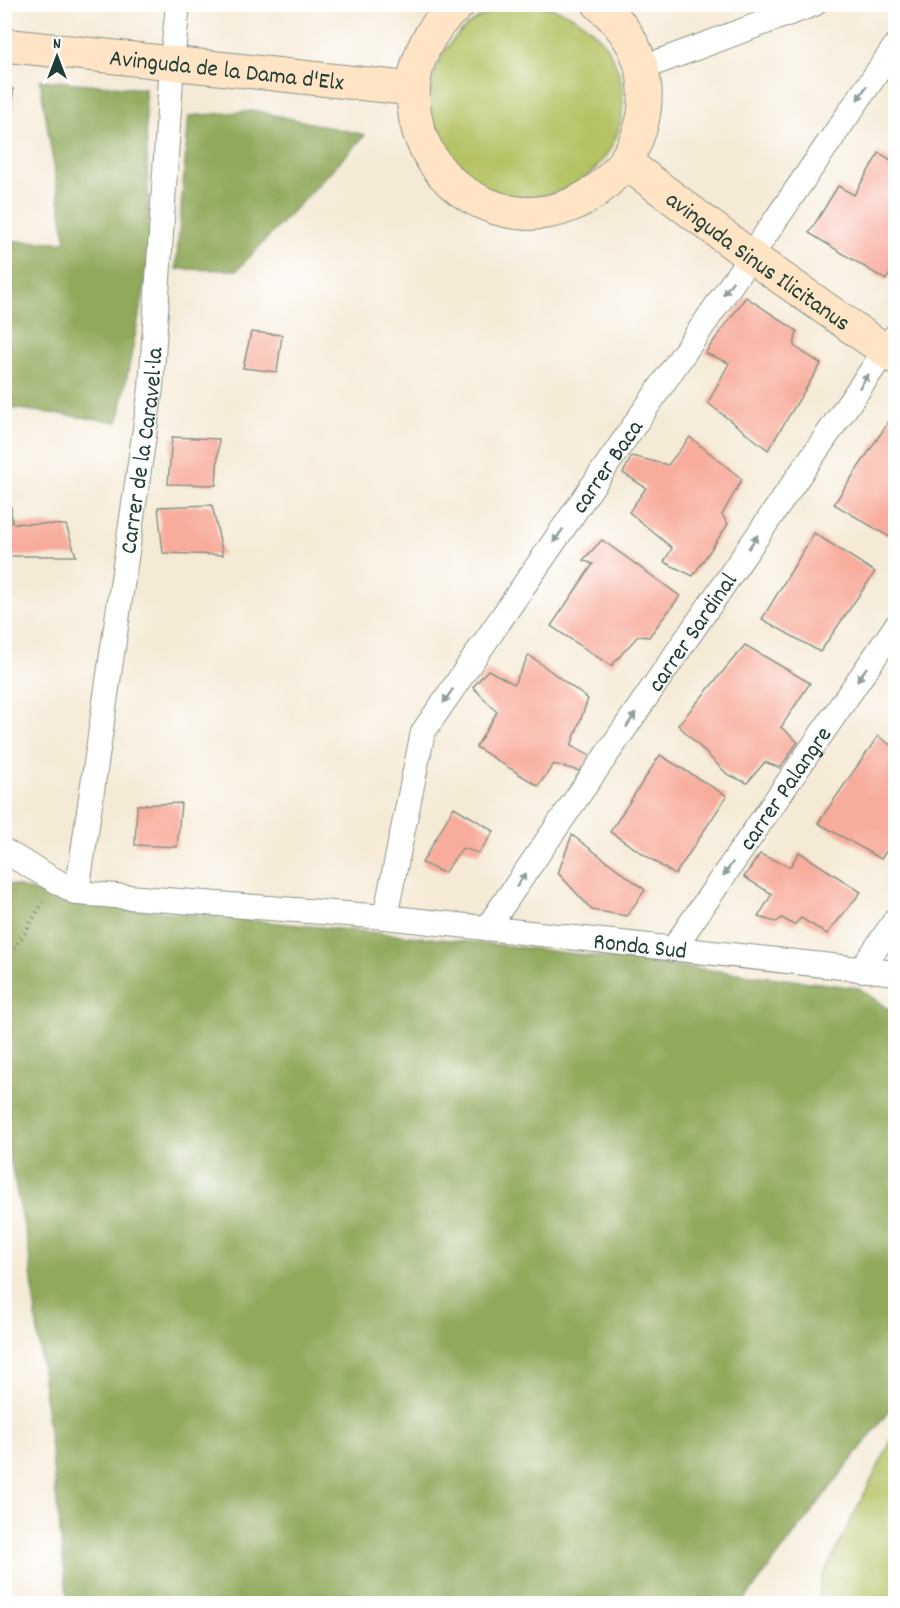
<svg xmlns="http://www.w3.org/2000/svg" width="900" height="1608" viewBox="0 0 900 1608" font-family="Dekko,sans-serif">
  <rect width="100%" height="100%" fill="#fff"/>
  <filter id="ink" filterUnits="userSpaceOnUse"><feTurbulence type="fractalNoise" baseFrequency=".0167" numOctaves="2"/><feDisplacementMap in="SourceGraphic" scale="12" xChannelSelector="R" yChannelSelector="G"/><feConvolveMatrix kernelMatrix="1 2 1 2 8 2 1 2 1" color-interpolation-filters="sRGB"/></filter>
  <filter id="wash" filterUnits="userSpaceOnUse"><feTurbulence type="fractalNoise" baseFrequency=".008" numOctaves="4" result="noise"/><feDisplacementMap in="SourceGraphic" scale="24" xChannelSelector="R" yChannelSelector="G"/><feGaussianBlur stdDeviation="1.35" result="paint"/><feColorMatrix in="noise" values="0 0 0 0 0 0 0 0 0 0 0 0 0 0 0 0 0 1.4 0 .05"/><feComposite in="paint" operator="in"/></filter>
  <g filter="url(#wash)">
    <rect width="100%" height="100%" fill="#f5ead6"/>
    <g fill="#b5c365" stroke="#6a804c" stroke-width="1.5">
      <circle cx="527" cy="101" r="96"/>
      <polygon points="895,1433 895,1603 818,1603 821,1580"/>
    </g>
    <g fill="#90a95a" stroke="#587347" stroke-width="1.5">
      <polygon points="40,80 145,89 150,260 118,422 5,407 5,241 66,242"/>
      <polygon points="256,111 365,135 237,270 176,269 189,116"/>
      <polygon points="4,883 79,903 518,947 859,988 895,1014 895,1403 742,1603 68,1603 28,1244 5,1136"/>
    </g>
    <g id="blocks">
      <g fill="#f8ac9b">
        <polygon points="4,89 13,89 12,113 4,113"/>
        <polygon points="879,153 896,163 896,265 886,280 809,233 838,186 854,195"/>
        <polygon points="746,297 797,331 794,346 821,364 768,450 708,403 729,363 705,353"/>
        <polygon points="251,332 282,335 277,372 243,368"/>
        <polygon points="893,415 896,417 896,541 834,504"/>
        <polygon points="172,437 219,439 216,485 168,484"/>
        <polygon points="690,437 742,479 722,515 728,524 693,576 664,562 672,548 629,512 646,488 623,473 632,456 668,465"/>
        <polygon points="212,505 223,555 163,553 158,507"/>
        <polygon points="4,506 11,507 12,523 66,525 76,556 4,556"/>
        <polygon points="814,533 875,572 820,652 762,619"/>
        <polygon points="602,540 680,596 649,637 638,636 611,666 551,626 593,564 583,560"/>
        <polygon points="745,645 810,683 781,727 798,742 780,768 765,762 747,783 727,774 678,725"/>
        <polygon points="529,655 588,699 571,746 593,757 579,771 554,764 538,786 476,747 497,712 473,687 488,670 514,684"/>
        <polygon points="878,736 896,749 896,837 881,859 818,823"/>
        <polygon points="660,755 727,796 675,875 610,832"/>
        <polygon points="181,803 177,847 135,845 137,805"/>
        <polygon points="454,807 494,831 479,853 462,848 444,873 422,863"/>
        <polygon points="572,835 645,890 627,916 592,910 558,873"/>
        <polygon points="799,852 861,892 827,934 801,918 794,925 782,918 776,922 758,917 772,894 744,877 760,854 790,867"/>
      </g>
    </g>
  </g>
  <g filter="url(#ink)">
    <use href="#blocks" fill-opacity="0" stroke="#8a9485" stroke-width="1.5"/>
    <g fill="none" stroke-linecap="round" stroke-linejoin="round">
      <defs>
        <g id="street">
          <polyline points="642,68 814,4"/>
          <path id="s1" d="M4,851l73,42 308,24 511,56"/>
          <path id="s2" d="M77,893l74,-505 21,-325 6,-59"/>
          <path id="s3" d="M385,917l38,-185 473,-687"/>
          <path id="s4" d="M487,928l409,-593"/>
          <path id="s5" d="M673,949l223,-323"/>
          <polyline points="861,970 896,919"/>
        </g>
        <g id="secondary">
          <path d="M459,4c-31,23 -50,65 -45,104 3,31 20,62 45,81 122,88 260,-83 140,-185"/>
          <path id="s6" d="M4,45l409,44"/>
          <path id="s7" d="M625,162l125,94 146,102"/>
        </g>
      </defs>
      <use href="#street" stroke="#8a9485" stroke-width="26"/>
      <use href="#secondary" stroke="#8a9485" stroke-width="35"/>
      <g stroke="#8a9485" stroke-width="4" stroke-dasharray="1.5 4.5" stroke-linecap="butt">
        <polyline points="4,1036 11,999 9,955 25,933 43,902"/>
        <polyline points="4,1066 4,1110"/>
      </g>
      <use href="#street" stroke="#fff" stroke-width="24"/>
      <use href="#secondary" stroke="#ffe4c6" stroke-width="33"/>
    </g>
    <defs><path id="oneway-solid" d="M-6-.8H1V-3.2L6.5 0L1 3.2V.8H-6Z" transform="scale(1.5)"/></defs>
    <g fill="#8f9e9a">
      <use href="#oneway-solid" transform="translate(862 93) rotate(124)"/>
      <use href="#oneway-solid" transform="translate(728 288) rotate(125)"/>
      <use href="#oneway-solid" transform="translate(864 381) rotate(-56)"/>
      <use href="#oneway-solid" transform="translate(558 536) rotate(125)"/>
      <use href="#oneway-solid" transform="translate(753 542) rotate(-56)"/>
      <use href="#oneway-solid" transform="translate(862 674) rotate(125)"/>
      <use href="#oneway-solid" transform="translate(448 696) rotate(125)"/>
      <use href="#oneway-solid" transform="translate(631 720) rotate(-56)"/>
      <use href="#oneway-solid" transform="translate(728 869) rotate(125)"/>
      <use href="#oneway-solid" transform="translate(521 880) rotate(-56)"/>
    </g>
  </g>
  <g text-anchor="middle" stroke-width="6" stroke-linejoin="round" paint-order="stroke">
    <g font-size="24" fill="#1f3d34" stroke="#fff">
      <text dy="8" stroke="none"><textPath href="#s6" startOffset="224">Avinguda de la Dama d'Elx</textPath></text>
      <text dy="8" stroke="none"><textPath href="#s7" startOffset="166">avinguda Sinus Ilicitanus</textPath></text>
      <text dy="8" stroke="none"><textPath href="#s2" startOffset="447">Carrer de la Caravel·la</textPath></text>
      <text dy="8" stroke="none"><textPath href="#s3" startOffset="512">carrer Baca</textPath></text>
      <text dy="8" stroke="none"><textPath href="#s4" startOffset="360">carrer Sardinal</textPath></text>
      <text dy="8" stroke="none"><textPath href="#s5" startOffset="196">carrer Palangre</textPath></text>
      <text dy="8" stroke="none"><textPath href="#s1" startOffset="650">Ronda Sud</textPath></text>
    </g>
  </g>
  <rect width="900" height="1608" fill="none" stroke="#fff" stroke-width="24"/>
  <g transform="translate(57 57)" stroke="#ffffff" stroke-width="4.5" paint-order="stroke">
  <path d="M0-4.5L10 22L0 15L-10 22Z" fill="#1f3d34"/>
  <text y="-9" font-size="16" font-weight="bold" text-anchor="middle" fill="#1f3d34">N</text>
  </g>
</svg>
